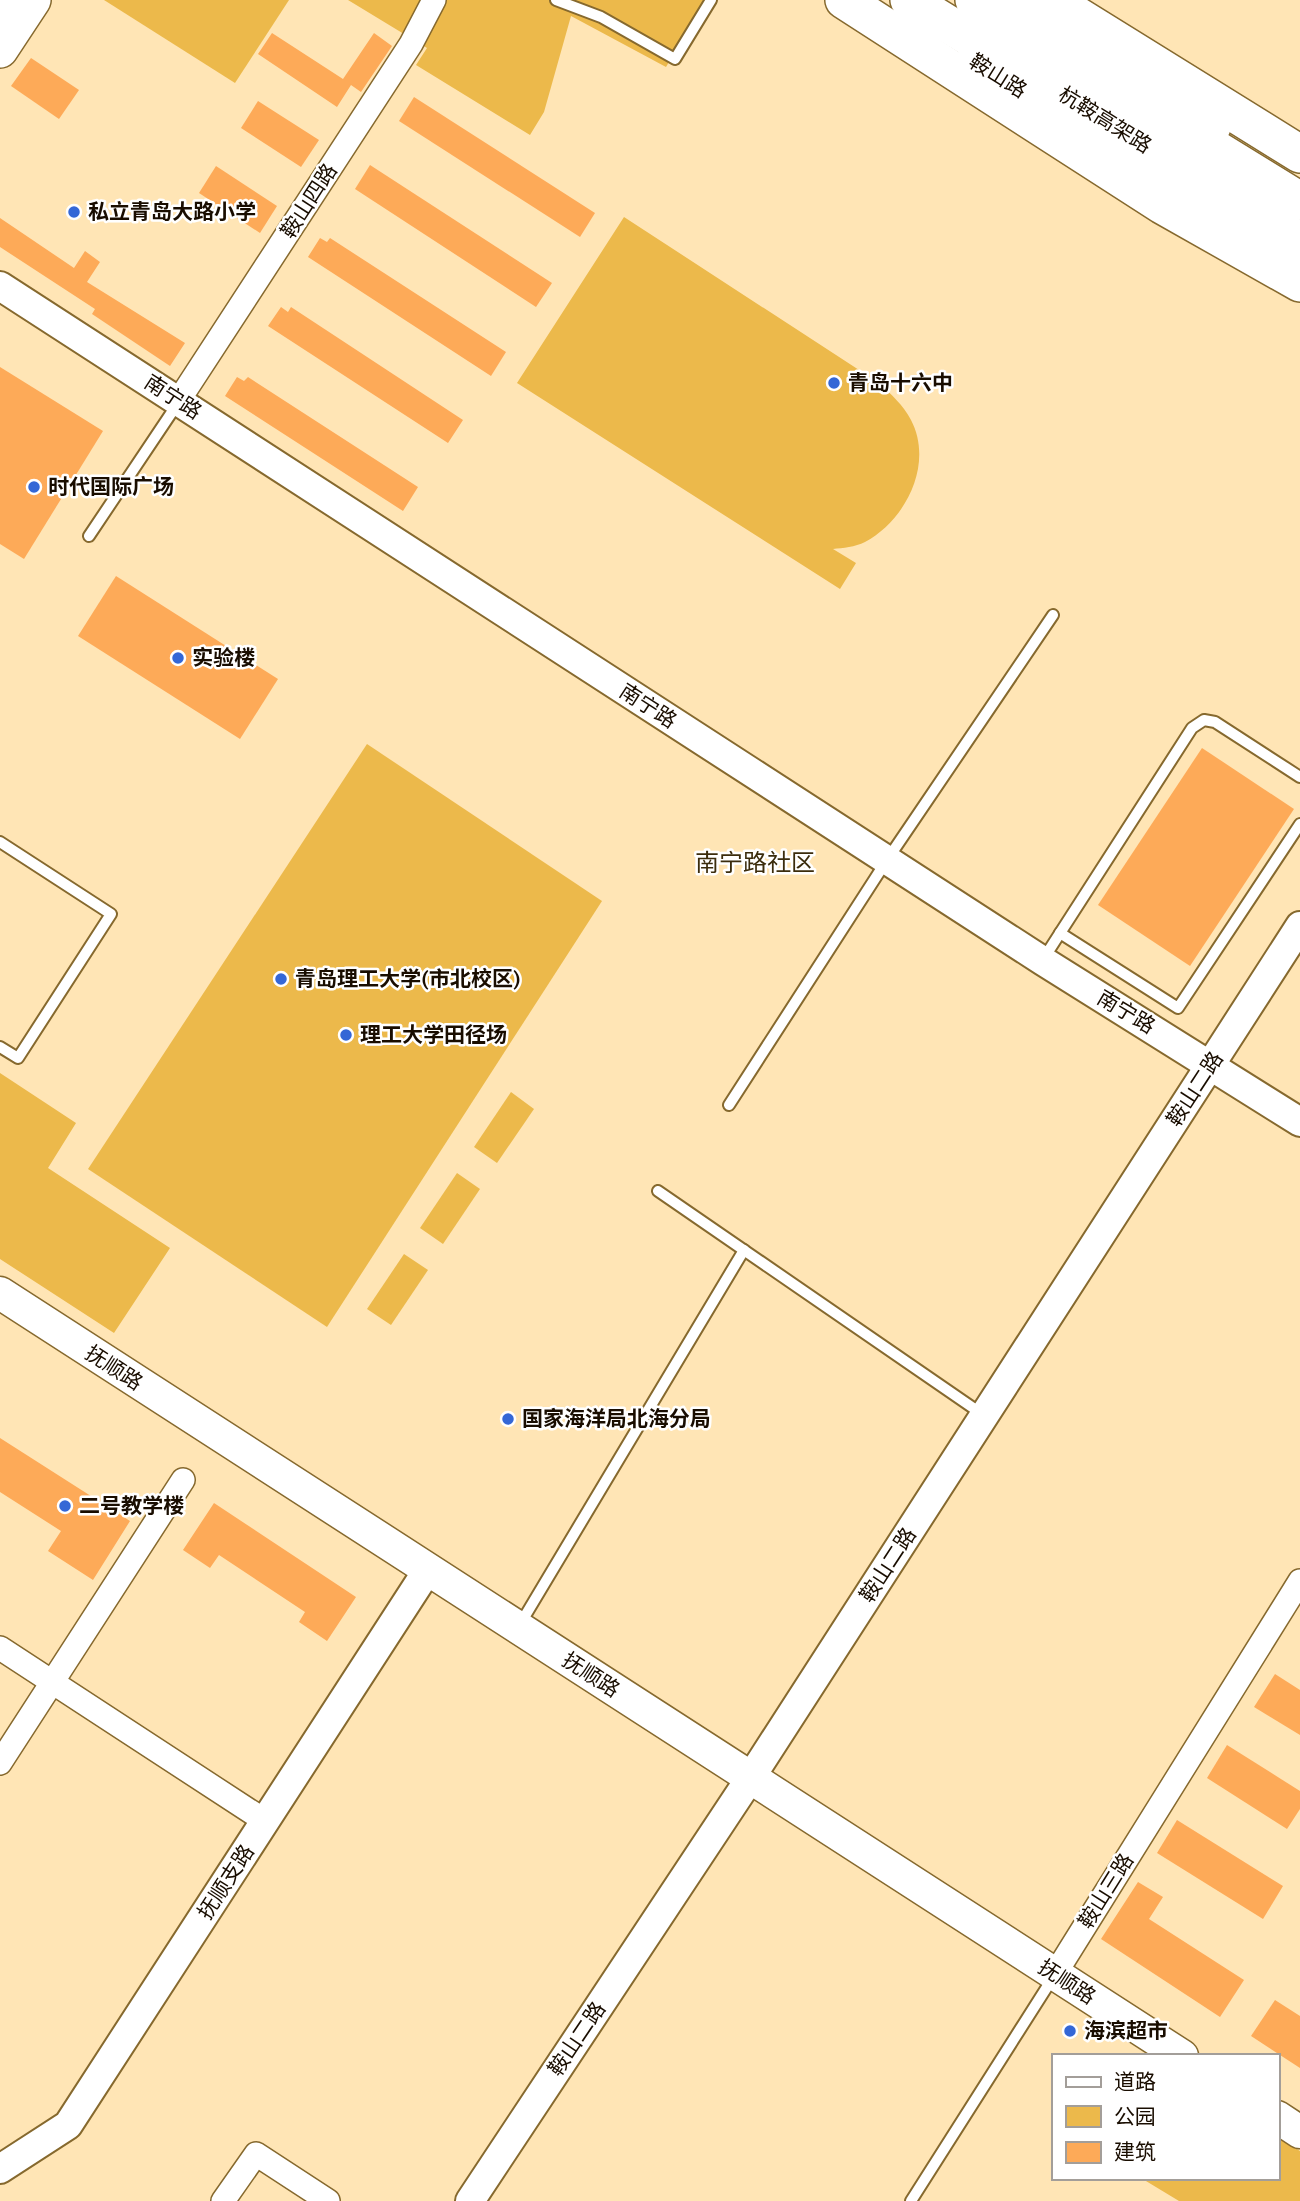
<svg xmlns="http://www.w3.org/2000/svg" width="1300" height="2201" viewBox="0 0 1300 2201" font-family="'Source Serif 4','Noto Sans SC',serif">
  <rect width="100%" height="100%" fill="#ffe5b5"/>
  <g fill="#ecb94b">
    <polygon points="104,0 289,0 235,83"/>
    <polygon points="348,0 706,0 666,67 571,16 544,112 530,135 416,65 427,48"/>
    <path d="M624,217l255,166c13,12 24,22 32,37 23,44 -5,100 -46,122 -10,5 -22,6 -32,7l23,14 -16,26 -323,-206z"/>
    <polygon points="367,744 602,901 327,1327 88,1169"/>
    <polygon points="0,1073 76,1123 48,1168 170,1248 114,1333 0,1259"/>
    <polygon points="511,1092 534,1109 497,1163 474,1147"/>
    <polygon points="457,1173 480,1189 443,1244 420,1228"/>
    <polygon points="404,1254 428,1270 391,1325 367,1309"/>
    <polygon points="1277,2137 1300,2151 1300,2201 1179,2201 1141,2178 1277,2178"/>
  </g>
  <g fill="#fdaa58">
    <polygon points="272,33 343,79 374,33 392,46 361,92 351,85 337,107 258,54"/>
    <polygon points="31,58 79,90 59,119 11,86"/>
    <polygon points="414,97 595,213 580,237 399,121"/>
    <polygon points="258,101 319,140 301,167 241,128"/>
    <polygon points="370,165 552,283 536,307 355,189"/>
    <polygon points="216,166 277,206 260,233 199,193"/>
    <polygon points="0,218 74,268 85,251 100,262 87,282 185,343 170,366 92,314 95,309 0,247"/>
    <polygon points="320,238 327,242 330,238 506,352 491,376 308,257"/>
    <polygon points="281,307 288,312 291,307 463,420 448,443 268,326"/>
    <polygon points="0,367 103,431 24,559 0,544"/>
    <polygon points="237,377 244,381 248,377 418,487 403,511 225,396"/>
    <polygon points="116,576 278,679 240,739 78,636"/>
    <polygon points="1202,748 1294,809 1190,966 1098,905"/>
    <polygon points="0,1438 130,1521 93,1580 48,1551 61,1531 0,1492"/>
    <polygon points="214,1503 356,1597 327,1641 299,1622 305,1612 219,1555 210,1568 183,1550"/>
    <polygon points="1275,1674 1300,1690 1300,1735 1254,1707"/>
    <polygon points="1227,1745 1300,1791 1300,1809 1287,1829 1207,1778"/>
    <polygon points="1177,1820 1283,1886 1263,1919 1157,1853"/>
    <polygon points="1138,1882 1163,1897 1149,1919 1244,1980 1220,2017 1101,1939"/>
    <polygon points="1275,2000 1300,2016 1300,2068 1251,2036"/>
  </g>
  <g fill="none" stroke-linecap="round" stroke-linejoin="round">
    <defs>
      <g id="service">
        <polyline points="556,0 601,17 675,59 711,0"/>
        <polyline points="89,536 178,403"/>
        <polyline points="0,842 111,914 18,1058 0,1047"/>
        <polyline points="1060,933 1178,1008 1300,824"/>
        <polyline points="1044,958 1192,728 1204,720 1215,722 1300,777"/>
        <polyline points="729,1105 887,860 1053,615"/>
        <polyline points="658,1191 982,1414"/>
        <polyline points="519,1626 744,1250"/>
        <polyline points="911,2201 1054,1976"/>
      </g>
      <g id="minor">
        <polyline points="179,400 411,44 434,0"/>
        <polyline points="0,1648 265,1821"/>
        <polyline points="0,1763 183,1480"/>
        <polyline points="1055,1974 1300,1581"/>
        <polyline points="223,2201 256,2154 328,2201"/>
      </g>
      <g id="tertiary">
        <polyline points="0,286 1043,961 1300,1122"/>
        <polyline points="0,2169 68,2125 427,1571"/>
        <polyline points="470,2201 751,1777 1300,926"/>
      </g>
      <g id="secondary">
        <polyline points="0,1293 1182,2056"/>
        <polyline points="1277,2117 1300,2132"/>
      </g>
      <g id="primary">
        <polyline points="1014,0 1213,127"/>
        <polyline points="0,5 3,0"/>
        <polyline points="0,50 33,0"/>
        <polyline points="974,61 1300,261"/>
      </g>
      <g id="trunk">
        <polyline points="844,0 1162,205 1300,283"/>
        <polyline points="909,0 1300,241"/>
        <polyline points="974,0 1300,201"/>
        <polyline points="1052,0 1300,154"/>
      </g>
    </defs>
    <use href="#service" stroke="#86692e" stroke-width="14"/>
    <use href="#minor" stroke="#86692e" stroke-width="26"/>
    <use href="#tertiary" stroke="#86692e" stroke-width="32"/>
    <use href="#secondary" stroke="#86692e" stroke-width="35"/>
    <use href="#primary" stroke="#86692e" stroke-width="38"/>
    <use href="#trunk" stroke="#86692e" stroke-width="40"/>
    <use href="#service" stroke="#fff" stroke-width="10"/>
    <use href="#minor" stroke="#fff" stroke-width="23"/>
    <use href="#tertiary" stroke="#fff" stroke-width="28"/>
    <use href="#secondary" stroke="#fff" stroke-width="32"/>
    <use href="#primary" stroke="#fff" stroke-width="35"/>
    <use href="#trunk" stroke="#fff" stroke-width="37"/>
  </g>
  <g fill="#3467d6" stroke="#fff" stroke-width="2.5">
    <circle cx="74" cy="212" r="7"/>
    <circle cx="834" cy="383" r="7"/>
    <circle cx="34" cy="487" r="7"/>
    <circle cx="178" cy="658" r="7"/>
    <circle cx="281" cy="979" r="7"/>
    <circle cx="346" cy="1035" r="7"/>
    <circle cx="508" cy="1419" r="7"/>
    <circle cx="65" cy="1506" r="7"/>
    <circle cx="1070" cy="2031" r="7"/>
  </g>
  <g text-anchor="middle" stroke-width="5" stroke-linejoin="round" paint-order="stroke">
    <g font-size="21" fill="#190d00" stroke="#fff">
      <text transform="translate(998 76) rotate(32)" y="7">鞍山路</text>
      <text transform="translate(1105 120) rotate(32)" y="7">杭鞍高架路</text>
      <text transform="translate(309 201) rotate(-57)" y="7">鞍山四路</text>
      <text transform="translate(173 397) rotate(33)" y="7">南宁路</text>
      <text transform="translate(648 706) rotate(33)" y="7">南宁路</text>
      <text transform="translate(1126 1012) rotate(31)" y="7">南宁路</text>
      <text transform="translate(1195 1089) rotate(-57)" y="7">鞍山二路</text>
      <text transform="translate(114 1368) rotate(33)" y="7">抚顺路</text>
      <text transform="translate(888 1565) rotate(-57)" y="7">鞍山二路</text>
      <text transform="translate(591 1675) rotate(33)" y="7">抚顺路</text>
      <text transform="translate(226 1882) rotate(-57)" y="7">抚顺支路</text>
      <text transform="translate(1106 1891) rotate(-58)" y="7">鞍山三路</text>
      <text transform="translate(1067 1982) rotate(33)" y="7">抚顺路</text>
      <text transform="translate(577 2039) rotate(-56)" y="7">鞍山二路</text>
    </g>
    <g font-size="21" font-weight="bold" fill="#190d00" stroke="#fff" text-anchor="start">
      <text x="88" y="219">私立青岛大路小学</text>
      <text x="848" y="390">青岛十六中</text>
      <text x="48" y="494">时代国际广场</text>
      <text x="192" y="665">实验楼</text>
      <text x="295" y="986">青岛理工大学(市北校区)</text>
      <text x="360" y="1042">理工大学田径场</text>
      <text x="522" y="1426">国家海洋局北海分局</text>
      <text x="79" y="1513">二号教学楼</text>
      <text x="1084" y="2038">海滨超市</text>
    </g>
    <g font-size="24" fill="#3b2c0c" stroke="#fff">
      <text x="755" y="871">南宁路社区</text>
    </g>
  </g>
  <rect x="1052" y="2054" width="228" height="126" fill="#ffffff" stroke="#a39e99" stroke-width="2"/>
  <rect x="1066" y="2077" width="35" height="10" fill="#ffffff" stroke="#a39e99" stroke-width="2"/>
  <text x="1114" y="2089" font-size="21" fill="#190d00">道路</text>
  <rect x="1066" y="2106" width="35" height="21" fill="#ecb94b" stroke="#a39e99" stroke-width="2"/>
  <text x="1114" y="2124" font-size="21" fill="#190d00">公园</text>
  <rect x="1066" y="2142" width="35" height="21" fill="#fdaa58" stroke="#a39e99" stroke-width="2"/>
  <text x="1114" y="2159" font-size="21" fill="#190d00">建筑</text>
</svg>
